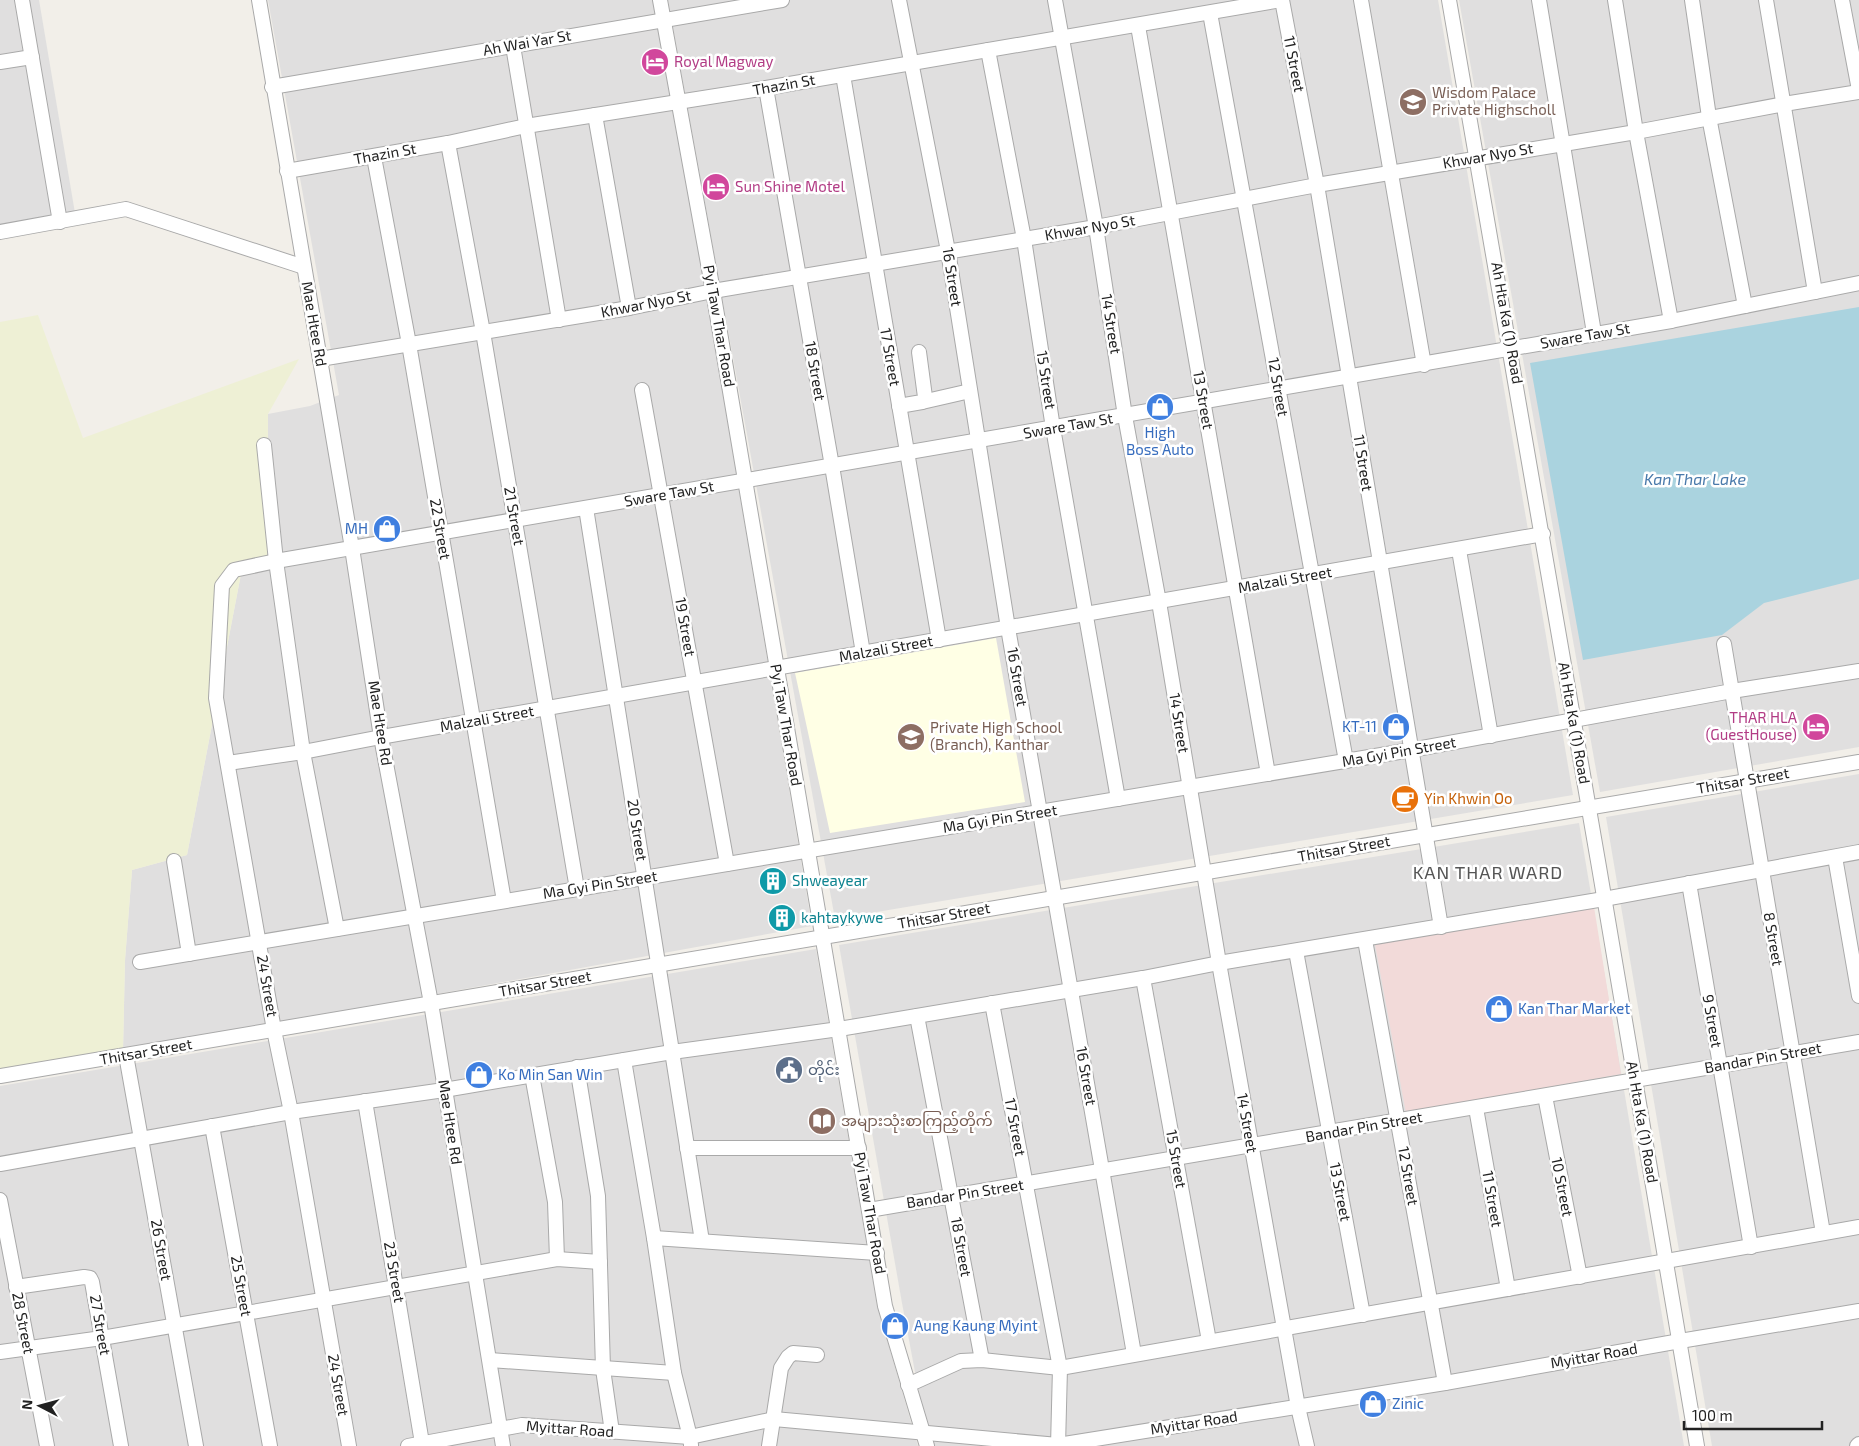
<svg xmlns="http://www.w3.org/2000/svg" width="1859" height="1446" viewBox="0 0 1859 1446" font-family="'Exo 2','Noto Sans Myanmar',sans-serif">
  <rect width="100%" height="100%" fill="#f2efe9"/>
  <g fill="#e0dfdf">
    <polygon points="0,0 39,0 77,225 0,239"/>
    <polygon points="268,0 657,0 812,926 123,1051 125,960 132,870 187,855 241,574 267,566 268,414 310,406 339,395"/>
    <polygon points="668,0 1438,0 1573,795 835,919"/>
    <polygon points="1459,0 1859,0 1859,747 1600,792"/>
    <polygon points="1859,774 1859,1446 1712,1446 1606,817"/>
    <polygon points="1579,823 1684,1446 929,1446 902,1303 839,945"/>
    <polygon points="816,949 877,1305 918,1446 0,1446 0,1086"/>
  </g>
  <polygon fill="#f2dad9" points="1594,907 1621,1074 1406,1113 1375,944"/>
  <polygon fill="#ffffe5" points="996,638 1025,802 830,833 795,673"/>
  <polygon fill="#eef0d5" points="38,315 83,438 299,359 268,414 267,566 241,574 187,855 132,870 125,960 123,1051 0,1071 0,322"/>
  <polygon fill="#aad3df" points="1859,307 1859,579 1764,603 1722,635 1583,660 1530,363"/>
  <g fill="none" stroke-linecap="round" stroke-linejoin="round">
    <defs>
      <g id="minor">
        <polyline points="22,0 60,222"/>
        <polyline points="259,0 352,548 381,737 431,1003 503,1446"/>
        <polyline points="660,0 713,291 885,1306 927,1446"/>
        <polyline points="899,0 948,251 1008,628 1134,1354"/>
        <polyline points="1055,0 1096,227 1125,416 1159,602 1219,963 1298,1407 1307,1446"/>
        <polyline points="1282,0 1317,185 1441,927"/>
        <polyline points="1361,0 1424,365"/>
        <path d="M1449,0c86,481 166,964 248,1446"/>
        <polyline points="1539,0 1594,333"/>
        <polyline points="1615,0 1636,132 1671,321"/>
        <polyline points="1692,0 1709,117 1745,306"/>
        <polyline points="1766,0 1815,292"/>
        <polyline points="1842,0 1859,90"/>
        <polyline points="1210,13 1346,761"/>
        <polyline points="1138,26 1268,774"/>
        <polyline points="513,46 559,320"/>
        <polyline points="988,50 1024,239 1053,428 1118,799"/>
        <polyline points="0,62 32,57"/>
        <polyline points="843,75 939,640"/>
        <polyline points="272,87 782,0"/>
        <polyline points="766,88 832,466 863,653"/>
        <polyline points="595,115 629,308"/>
        <polyline points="448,143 483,332 577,889"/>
        <polyline points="374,157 409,344 504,901"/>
        <polyline points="287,171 448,143 526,126 766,88 1281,0"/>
        <polyline points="0,232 126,209 304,267"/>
        <polyline points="320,359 629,308 713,291 1096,227 1317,185 1636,132 1784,104 1859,92"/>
        <polyline points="642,390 727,864"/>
        <polyline points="922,402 970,391"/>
        <polyline points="899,406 922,402 925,397 919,352"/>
        <polyline points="264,445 276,561 303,752 337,929"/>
        <polyline points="586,508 702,1241"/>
        <polyline points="1459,550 1491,736"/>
        <polyline points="1724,644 1823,1233"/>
        <polyline points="228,763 303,752 381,737 1543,534"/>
        <polyline points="1835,857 1859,996"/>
        <polyline points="174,861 189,954"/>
        <polyline points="1689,883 1751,1247"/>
        <polyline points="1365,940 1445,1383"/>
        <polyline points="1296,951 1363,1315"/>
        <polyline points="140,962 1411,750 1732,691 1859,671"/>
        <polyline points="1143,978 1209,1341"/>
        <polyline points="992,1003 1060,1368 1058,1446"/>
        <polyline points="917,1016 982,1360"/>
        <polyline points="126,1055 196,1446"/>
        <polyline points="624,1060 654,1238 674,1373 690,1437 691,1445"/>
        <polyline points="577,1067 598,1196 603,1369 612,1432"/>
        <polyline points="532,1075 555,1202 557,1259"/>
        <polyline points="0,1076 1859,762"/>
        <polyline points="1545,1096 1580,1277"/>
        <polyline points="365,1101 422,1443"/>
        <polyline points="1476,1108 1508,1289"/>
        <polyline points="212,1126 270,1446"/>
        <polyline points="687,1148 859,1148"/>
        <polyline points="0,1164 291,1112 444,1090 672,1052 839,1029 1143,978 1219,963 1604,899 1859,852"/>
        <polyline points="0,1200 47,1446"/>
        <polyline points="869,1210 1859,1042"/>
        <polyline points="654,1238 877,1253"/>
        <polyline points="16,1287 84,1277 90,1278 92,1282 121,1446"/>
        <polyline points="0,1352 102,1338 557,1259 600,1262"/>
        <polyline points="490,1360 674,1373"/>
        <polyline points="908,1385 961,1361 982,1360 1060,1368 1859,1227"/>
        <polyline points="349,1446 291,1112 274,1030 216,698 222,586 234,570 276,561 1671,321 1859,283"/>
        <polyline points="408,1446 522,1425 690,1437 774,1419 1058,1445 1445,1383 1680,1341 1859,1311"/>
        <polyline points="769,1446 781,1368 788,1357 793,1353 817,1355"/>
        <polyline points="1857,1446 1859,1444"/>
      </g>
    </defs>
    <use href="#minor" stroke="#a9a9a9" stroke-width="16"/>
    <use href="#minor" stroke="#fff" stroke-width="14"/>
  </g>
  <defs>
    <symbol id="hotel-disc" viewBox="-11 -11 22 22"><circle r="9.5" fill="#d1479c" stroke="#fff"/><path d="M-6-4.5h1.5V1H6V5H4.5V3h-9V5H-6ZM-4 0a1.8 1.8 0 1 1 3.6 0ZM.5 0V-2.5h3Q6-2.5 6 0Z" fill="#fff"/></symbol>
    <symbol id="school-disc" viewBox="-11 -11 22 22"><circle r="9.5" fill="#8d6e63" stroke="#fff"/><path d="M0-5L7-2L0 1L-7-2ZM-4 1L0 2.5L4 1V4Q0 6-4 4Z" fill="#fff"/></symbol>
    <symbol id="shop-disc" viewBox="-11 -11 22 22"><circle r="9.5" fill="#3f7fe0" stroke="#fff"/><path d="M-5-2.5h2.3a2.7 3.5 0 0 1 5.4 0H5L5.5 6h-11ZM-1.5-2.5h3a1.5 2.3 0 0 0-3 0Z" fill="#fff"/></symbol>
    <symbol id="cafe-disc" viewBox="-11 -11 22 22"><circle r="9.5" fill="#e8710a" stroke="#fff"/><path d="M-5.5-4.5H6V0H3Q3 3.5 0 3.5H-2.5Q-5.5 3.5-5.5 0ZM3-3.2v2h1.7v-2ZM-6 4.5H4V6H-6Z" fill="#fff"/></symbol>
    <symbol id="building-disc" viewBox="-11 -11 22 22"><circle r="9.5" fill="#0f9aa8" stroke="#fff"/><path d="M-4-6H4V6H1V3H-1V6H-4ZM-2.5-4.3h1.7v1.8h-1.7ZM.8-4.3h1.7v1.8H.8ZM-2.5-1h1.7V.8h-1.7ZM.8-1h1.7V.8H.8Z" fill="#fff"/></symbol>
    <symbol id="civic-disc" viewBox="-11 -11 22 22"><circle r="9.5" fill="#5c6f8a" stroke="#fff"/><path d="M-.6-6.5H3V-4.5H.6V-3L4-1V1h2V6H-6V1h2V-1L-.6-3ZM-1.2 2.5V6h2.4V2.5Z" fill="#fff"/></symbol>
    <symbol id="library-disc" viewBox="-11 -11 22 22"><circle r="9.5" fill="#8d6e63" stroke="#fff"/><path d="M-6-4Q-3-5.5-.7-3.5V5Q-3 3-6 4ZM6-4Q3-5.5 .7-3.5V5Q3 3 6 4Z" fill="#fff"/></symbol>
  </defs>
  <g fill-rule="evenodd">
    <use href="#hotel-disc" x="639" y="46" width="32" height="32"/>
    <use href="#school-disc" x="1397" y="86" width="32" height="32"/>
    <use href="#hotel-disc" x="700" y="171" width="32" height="32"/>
    <use href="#shop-disc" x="1144" y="391" width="32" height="32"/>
    <use href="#shop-disc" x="371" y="513" width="32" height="32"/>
    <use href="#shop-disc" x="1380" y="711" width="32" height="32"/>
    <use href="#hotel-disc" x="1800" y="711" width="32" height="32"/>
    <use href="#school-disc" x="895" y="721" width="32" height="32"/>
    <use href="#cafe-disc" x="1389" y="783" width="32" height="32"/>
    <use href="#building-disc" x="757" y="865" width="32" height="32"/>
    <use href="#building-disc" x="766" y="902" width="32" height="32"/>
    <use href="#shop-disc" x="1483" y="993" width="32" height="32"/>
    <use href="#civic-disc" x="773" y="1054" width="32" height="32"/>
    <use href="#shop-disc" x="463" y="1059" width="32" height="32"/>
    <use href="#library-disc" x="806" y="1105" width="32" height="32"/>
    <use href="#shop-disc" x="879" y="1310" width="32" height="32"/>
    <use href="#shop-disc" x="1357" y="1388" width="32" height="32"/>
  </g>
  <g text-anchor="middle" stroke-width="5" stroke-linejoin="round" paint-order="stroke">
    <g font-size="15" fill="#222" stroke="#fff">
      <text transform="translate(527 43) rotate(-10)" y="5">Ah Wai Yar St</text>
      <text transform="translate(1294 64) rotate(79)" y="5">11 Street</text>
      <text transform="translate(784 85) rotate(-10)" y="5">Thazin St</text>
      <text transform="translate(385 154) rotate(-10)" y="5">Thazin St</text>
      <text transform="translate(1488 156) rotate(-10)" y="5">Khwar Nyo St</text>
      <text transform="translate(1090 228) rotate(-10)" y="5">Khwar Nyo St</text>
      <text transform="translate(952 277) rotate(81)" y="5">16 Street</text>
      <text transform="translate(646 304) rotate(-11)" y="5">Khwar Nyo St</text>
      <text transform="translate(1507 323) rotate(80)" y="5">Ah Hta Ka (1) Road</text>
      <text transform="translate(314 324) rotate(80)" y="5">Mae Htee Rd</text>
      <text transform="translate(1111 324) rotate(81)" y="5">14 Street</text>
      <text transform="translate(719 326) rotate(80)" y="5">Pyi Taw Thar Road</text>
      <text transform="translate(1585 336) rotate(-10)" y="5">Sware Taw St</text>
      <text transform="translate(890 357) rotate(80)" y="5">17 Street</text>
      <text transform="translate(815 371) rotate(80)" y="5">18 Street</text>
      <text transform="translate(1046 380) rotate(81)" y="5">15 Street</text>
      <text transform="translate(1278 387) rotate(80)" y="5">12 Street</text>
      <text transform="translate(1203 400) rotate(80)" y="5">13 Street</text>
      <text transform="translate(1068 426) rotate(-10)" y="5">Sware Taw St</text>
      <text transform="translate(1363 463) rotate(81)" y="5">11 Street</text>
      <text transform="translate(669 494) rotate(-10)" y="5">Sware Taw St</text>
      <text transform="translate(514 516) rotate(80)" y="5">21 Street</text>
      <text transform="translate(440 529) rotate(80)" y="5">22 Street</text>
      <text transform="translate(1285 580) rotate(-10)" y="5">Malzali Street</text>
      <text transform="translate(685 627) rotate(80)" y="5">19 Street</text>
      <text transform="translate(886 649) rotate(-10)" y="5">Malzali Street</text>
      <text transform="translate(1017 677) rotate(80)" y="5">16 Street</text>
      <text transform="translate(487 719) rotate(-10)" y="5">Malzali Street</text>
      <text transform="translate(380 723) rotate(81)" y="5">Mae Htee Rd</text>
      <text transform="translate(1179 723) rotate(81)" y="5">14 Street</text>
      <text transform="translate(1574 723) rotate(80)" y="5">Ah Hta Ka (1) Road</text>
      <text transform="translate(786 725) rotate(80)" y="5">Pyi Taw Thar Road</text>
      <text transform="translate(1399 752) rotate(-10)" y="5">Ma Gyi Pin Street</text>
      <text transform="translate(1743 781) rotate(-10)" y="5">Thitsar Street</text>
      <text transform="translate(1000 819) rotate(-9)" y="5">Ma Gyi Pin Street</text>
      <text transform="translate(637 830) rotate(81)" y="5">20 Street</text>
      <text transform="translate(1344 849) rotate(-10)" y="5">Thitsar Street</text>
      <text transform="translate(600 885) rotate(-9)" y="5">Ma Gyi Pin Street</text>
      <text transform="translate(944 916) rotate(-10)" y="5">Thitsar Street</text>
      <text transform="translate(1773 939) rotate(80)" y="5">8 Street</text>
      <text transform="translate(545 984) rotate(-10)" y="5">Thitsar Street</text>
      <text transform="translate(267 986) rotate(80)" y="5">24 Street</text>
      <text transform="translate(1712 1021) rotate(80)" y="5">9 Street</text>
      <text transform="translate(146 1052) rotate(-10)" y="5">Thitsar Street</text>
      <text transform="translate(1763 1058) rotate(-10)" y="5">Bandar Pin Street</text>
      <text transform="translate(1086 1076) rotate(80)" y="5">16 Street</text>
      <text transform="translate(450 1122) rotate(81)" y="5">Mae Htee Rd</text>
      <text transform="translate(1642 1122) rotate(80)" y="5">Ah Hta Ka (1) Road</text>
      <text transform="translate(1247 1123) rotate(80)" y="5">14 Street</text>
      <text transform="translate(1015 1127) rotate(79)" y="5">17 Street</text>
      <text transform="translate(1364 1127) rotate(-10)" y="5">Bandar Pin Street</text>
      <text transform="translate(1176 1159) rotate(80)" y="5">15 Street</text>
      <text transform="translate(1408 1176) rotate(80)" y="5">12 Street</text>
      <text transform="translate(1562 1187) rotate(79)" y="5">10 Street</text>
      <text transform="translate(1340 1192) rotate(79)" y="5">13 Street</text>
      <text transform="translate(965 1194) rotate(-9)" y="5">Bandar Pin Street</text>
      <text transform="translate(1492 1199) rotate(80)" y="5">11 Street</text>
      <text transform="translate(870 1213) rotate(80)" y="5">Pyi Taw Thar Road</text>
      <text transform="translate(961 1247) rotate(80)" y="5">18 Street</text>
      <text transform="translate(161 1250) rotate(80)" y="5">26 Street</text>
      <text transform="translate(394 1272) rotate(80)" y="5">23 Street</text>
      <text transform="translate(241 1286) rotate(80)" y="5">25 Street</text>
      <text transform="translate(23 1323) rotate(79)" y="5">28 Street</text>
      <text transform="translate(100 1325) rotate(80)" y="5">27 Street</text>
      <text transform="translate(1594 1356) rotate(-10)" y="5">Myittar Road</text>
      <text transform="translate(338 1385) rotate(80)" y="5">24 Street</text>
      <text transform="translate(1194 1423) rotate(-9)" y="5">Myittar Road</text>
      <text transform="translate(570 1429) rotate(4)" y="5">Myittar Road</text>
    </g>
    <g font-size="15" fill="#b23c85" stroke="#fff" text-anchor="start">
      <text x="674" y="67">Royal Magway</text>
      <text x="735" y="192">Sun Shine Motel</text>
      <text x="1797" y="723" text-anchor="end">THAR HLA<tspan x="1797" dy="17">(GuestHouse)</tspan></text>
    </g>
    <g font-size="15" fill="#785e54" stroke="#fff" text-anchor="start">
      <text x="1432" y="98">Wisdom Palace<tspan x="1432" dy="17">Private Highscholl</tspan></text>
      <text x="930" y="733">Private High School<tspan x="930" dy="17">(Branch), Kanthar</tspan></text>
      <text x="841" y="1126">အများသုံးစာကြည့်တိုက်</text>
    </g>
    <g font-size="15" fill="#366cbe" stroke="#fff" text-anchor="start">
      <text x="1160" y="438" text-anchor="middle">High<tspan x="1160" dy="17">Boss Auto</tspan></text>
      <text x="368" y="534" text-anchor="end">MH</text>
      <text x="1377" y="732" text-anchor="end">KT-11</text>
      <text x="1518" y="1014">Kan Thar Market</text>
      <text x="498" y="1080">Ko Min San Win</text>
      <text x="914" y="1331">Aung Kaung Myint</text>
      <text x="1392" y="1409">Zinic</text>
    </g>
    <g font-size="15" fill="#c56008" stroke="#fff" text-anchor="start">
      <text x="1424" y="804">Yin Khwin Oo</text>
    </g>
    <g font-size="15" fill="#0d838f" stroke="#fff" text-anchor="start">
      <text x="792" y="886">Shweayear</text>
      <text x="801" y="923">kahtaykywe</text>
    </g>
    <g font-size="15" fill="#4e5e75" stroke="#fff" text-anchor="start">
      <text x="808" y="1075">တိုင်း</text>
    </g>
    <g font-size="16" font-style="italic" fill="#4a7aab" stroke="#fff">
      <text x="1695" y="485">Kan Thar Lake</text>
    </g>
    <g font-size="18" letter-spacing="1" fill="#555" stroke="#fff">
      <text x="1488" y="879">KAN THAR WARD</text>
    </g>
  </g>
  <g transform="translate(40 1406) rotate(276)" stroke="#ffffff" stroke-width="4" paint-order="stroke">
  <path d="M0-4L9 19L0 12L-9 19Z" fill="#222222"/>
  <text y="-8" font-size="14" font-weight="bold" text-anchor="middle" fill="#222222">N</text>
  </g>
  <path d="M1684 1421v8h138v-8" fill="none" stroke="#222222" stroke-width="2.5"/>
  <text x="1692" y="1421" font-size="15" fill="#222222" stroke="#ffffff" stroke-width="4" paint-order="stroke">100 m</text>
</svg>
